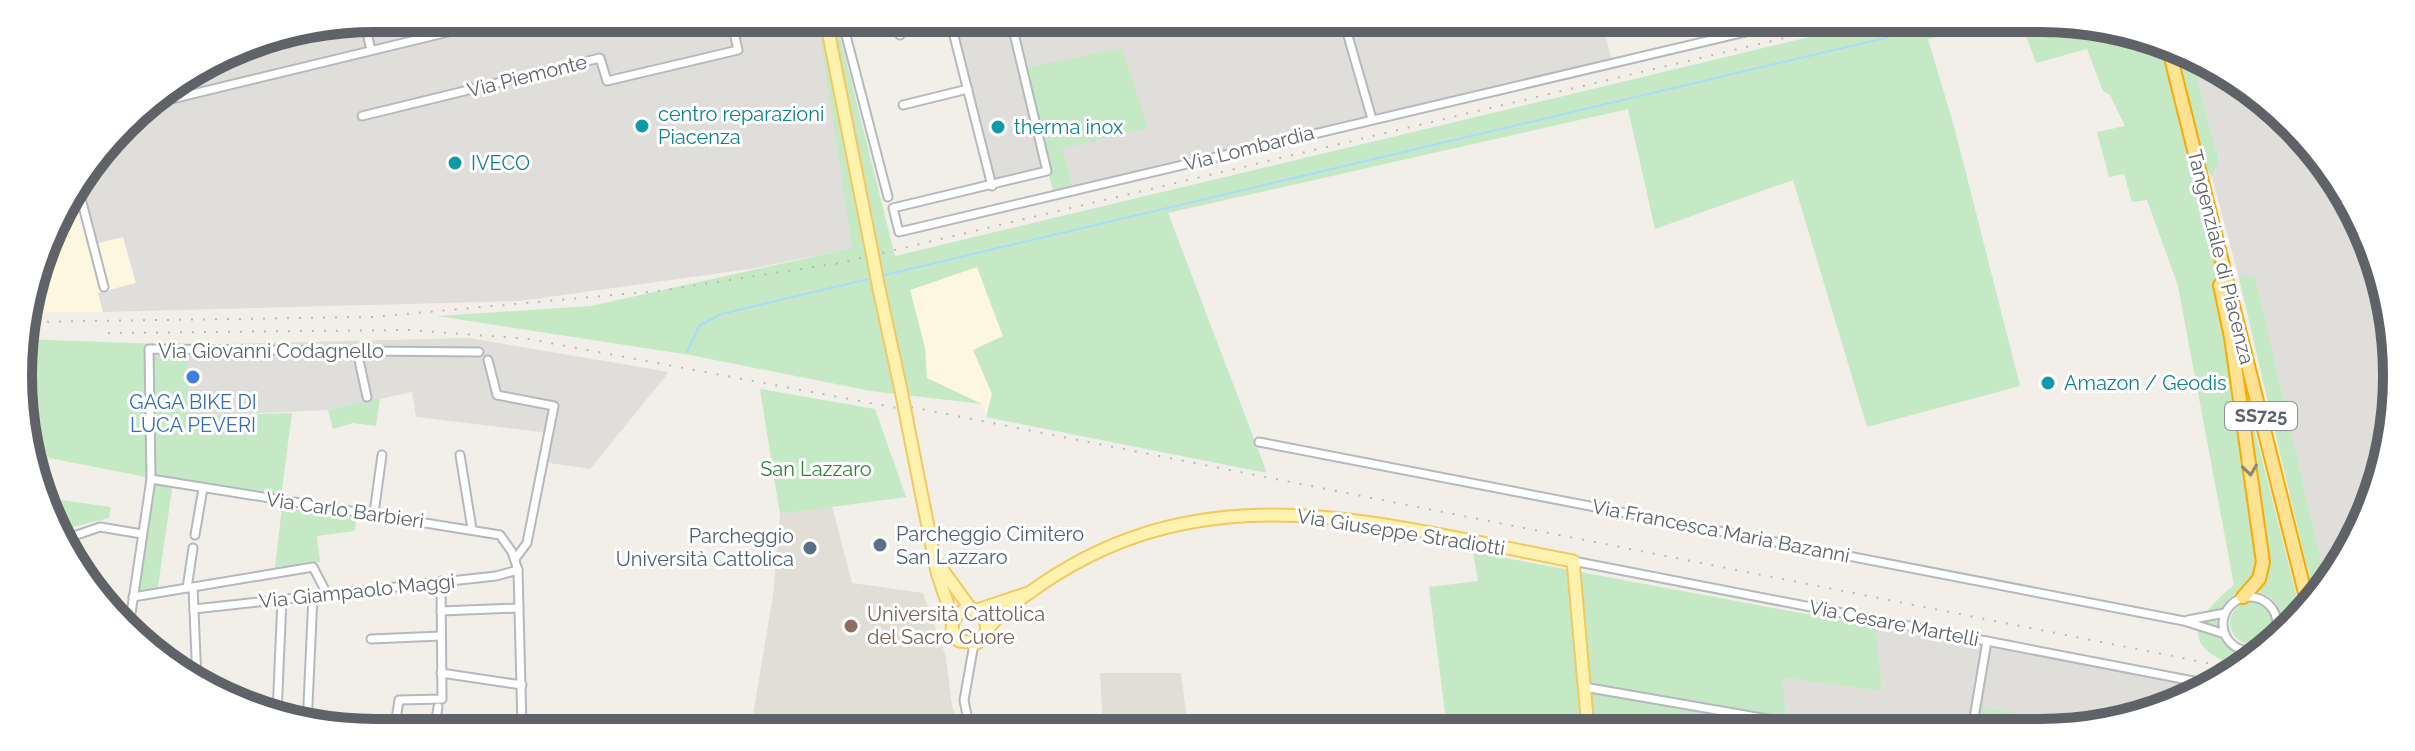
<svg xmlns="http://www.w3.org/2000/svg" width="2415" height="751" viewBox="0 0 2415 751" font-family="Raleway,sans-serif">
  <rect width="100%" height="100%" fill="#f1efe8"/>
  <g fill="#fef7e0">
    <polygon points="82,182 98,243 123,237 136,283 98,293 103,312 26,312 55,217"/>
    <polygon points="977,267 1003,337 973,350 992,394 986,417 982,404 927,378 925,348 910,290"/>
  </g>
  <g fill="#e0deda">
    <polygon points="376,18 818,20 853,248 750,269 519,301 103,312 98,293 136,283 123,237 98,243 82,182 139,107 239,45"/>
    <polygon points="951,20 1630,23 1604,30 1613,64 1074,191 1063,148 1123,48 1047,170 994,184"/>
    <polygon points="2192,59 2238,79 2337,177 2390,306 2390,446 2349,554 2326,582 2255,278 2238,274 2212,177 2219,159"/>
    <polygon points="469,338 669,372 590,469 543,462 549,433 416,417 412,392 328,410 187,416 187,345"/>
    <polygon points="1876,627 2220,681 2197,696 2087,730 1787,729 1783,678 1882,691"/>
  </g>
  <g fill="#e1ded6">
    <polygon points="832,506 852,583 923,593 946,657 952,706 960,727 743,727 745,719 752,721 773,596 780,514"/>
    <polygon points="1100,673 1181,673 1188,728 1103,728"/>
  </g>
  <g fill="#c5e8c5">
    <polygon points="818,20 836,20 895,256 1864,24 1996,25 1928,39 1955,130 2020,386 1867,427 1793,180 1655,229 1628,109 1168,213 1267,473 986,417 992,394 973,350 1003,336 977,267 910,290 925,348 927,378 982,404 871,391 690,355 437,316 591,306 852,248"/>
    <path d="M2022,25h88l82,34 27,101 -7,17 -22,-27 54,238 57,225 -14,17c-5,-9 -6,-21 -13,-29 -5,-6 -14,-9 -22,-10 -48,-2 -41,74 8,63l-25,17v-6c-59,-20 -38,-49 -1,-80l-56,-299 -31,-86 -15,2 -8,-28 -15,3 -12,-45 28,-6 -15,-31 -7,-4 -16,-42 -51,14z"/>
    <polygon points="1122,48 1148,128 1063,148 1074,191 1054,195 1021,69"/>
    <polygon points="2238,274 2255,277 2326,582 2314,598"/>
    <polygon points="22,339 187,345 188,416 292,413 281,497 173,482 157,593 134,597 151,478 29,454"/>
    <polygon points="760,389 875,409 906,497 780,514"/>
    <polygon points="380,398 376,426 353,423 333,429 328,410"/>
    <polygon points="45,498 111,507 109,518 61,530"/>
    <polygon points="282,507 356,518 355,531 317,536 320,562 275,568"/>
    <polygon points="1473,552 1876,627 1882,691 1783,678 1787,729 1447,728 1429,587 1478,581"/>
    <circle cx="2251" cy="623" r="21"/>
    <polygon points="1978,706 2090,729 1974,730"/>
  </g>
  <g fill="none" stroke-linecap="round" stroke-linejoin="round">
    <g stroke="#aadaff" stroke-width="2">
      <polyline points="880,276 1944,24"/>
      <polyline points="687,352 699,326 721,314 873,278"/>
    </g>
    <defs>
      <g id="street">
        <polyline points="364,20 371,50"/>
        <polyline points="842,20 888,197"/>
        <polyline points="896,20 900,35"/>
        <polyline points="950,20 992,186"/>
        <polyline points="1011,21 1047,171 893,208 899,232 1779,24"/>
        <polyline points="1344,22 1372,119"/>
        <polyline points="903,105 968,89"/>
        <polyline points="139,107 502,19"/>
        <polyline points="362,116 600,58 607,81 738,50 731,19"/>
        <polyline points="78,187 104,287"/>
        <polyline points="357,351 367,397"/>
        <polyline points="488,360 497,395 554,406 527,543 515,559"/>
        <polyline points="1259,442 2184,621 2225,634"/>
        <polyline points="460,455 472,529"/>
        <polyline points="151,479 500,535 512,552 518,570 522,727"/>
        <polyline points="374,513 382,455"/>
        <polyline points="195,535 203,488"/>
        <polyline points="65,539 100,527 142,534"/>
        <polyline points="1573,561 2214,685"/>
        <polyline points="193,587 197,681"/>
        <polyline points="187,588 193,548"/>
        <circle cx="2250" cy="624" r="27"/>
        <polyline points="133,597 313,567 326,592"/>
        <polyline points="194,609 496,576 518,570"/>
        <polyline points="441,611 519,608"/>
        <polyline points="2188,620 2225,613"/>
        <polyline points="129,627 151,479 149,349 479,352"/>
        <polyline points="371,639 441,636"/>
        <polyline points="974,644 964,700 968,721 976,726"/>
        <polyline points="441,673 522,685"/>
        <polyline points="1584,687 1826,729"/>
        <polyline points="277,714 282,599"/>
        <polyline points="307,726 313,595"/>
        <polyline points="395,726 399,700 442,699 441,581"/>
        <polyline points="435,726 438,707"/>
        <polyline points="1972,730 1987,641"/>
      </g>
      <g id="primary">
        <polyline points="826,20 870,242"/>
        <polyline points="879,289 901,390"/>
        <polyline points="908,426 937,572 953,620"/>
        <polyline points="939,565 970,608"/>
        <polyline points="977,610 1028,593"/>
        <path d="M987,631l-2,-13 -15,-10c-17,5 -24,20 -11,33l18,2c8,-6 9,-12 15,-19 9,-11 25,-23 37,-31 175,-128 351,-68 544,-32l15,168"/>
      </g>
      <g id="highway">
        <polyline points="2169,50 2308,605"/>
        <polyline points="2220,285 2231,337 2263,562 2259,579 2243,597"/>
      </g>
    </defs>
    <use href="#street" stroke="#b5b8bc" stroke-width="11"/>
    <use href="#primary" stroke="#f2c960" stroke-width="15"/>
    <use href="#highway" stroke="#f9ab00" stroke-width="16"/>
    <use href="#street" stroke="#fff" stroke-width="7"/>
    <use href="#primary" stroke="#fff2af" stroke-width="11"/>
    <use href="#highway" stroke="#fde293" stroke-width="12"/>
    <g stroke="#b6b7b8" stroke-width="2" stroke-dasharray="2 10" stroke-linecap="butt">
      <polyline points="23,322 372,317 658,291 840,263 1843,24"/>
      <polyline points="108,333 410,330 529,339 897,408"/>
      <polyline points="911,407 2238,669"/>
    </g>
    <defs>
      <g id="primary-bridge">
        <polyline points="870,242 879,289"/>
        <polyline points="901,390 908,426"/>
      </g>
    </defs>
    <use href="#primary-bridge" stroke="#f2c960" stroke-width="15" stroke-linecap="butt"/>
    <use href="#primary-bridge" stroke="#fff2af" stroke-width="11"/>
  </g>
  <defs><path id="oneway-chevron" d="M-2-3.5L2.5 0L-2 3.5" fill="none" stroke-width="1.6" stroke-linecap="round" stroke-linejoin="round" transform="scale(2)"/></defs>
  <use stroke="#8e8975" href="#oneway-chevron" transform="translate(2250 470) rotate(82)"/>
  <g fill="#0f9aa8" stroke="#fff" stroke-width="3">
    <circle cx="642" cy="126" r="8"/>
    <circle cx="998" cy="127" r="8"/>
    <circle cx="455" cy="163" r="8"/>
    <circle cx="2048" cy="383" r="8"/>
  </g>
  <circle fill="#3f7fe0" stroke="#fff" stroke-width="3" cx="193" cy="377" r="8"/>
  <g fill="#5c6f8a" stroke="#fff" stroke-width="3">
    <circle cx="880" cy="545" r="8"/>
    <circle cx="810" cy="548" r="8"/>
  </g>
  <circle fill="#8d6e63" stroke="#fff" stroke-width="3" cx="851" cy="626" r="8"/>
  <g text-anchor="middle" stroke-width="6" stroke-linejoin="round" paint-order="stroke">
    <rect fill="#fff" stroke="#8f9295" stroke-width="2" x="2225" y="402" width="72" height="28" rx="6"/>
    <g font-size="18" font-weight="bold" fill="#5f6368">
      <text x="2261" y="422">SS725</text>
    </g>
    <g font-size="20" fill="#5f6368" stroke="#fff">
      <text transform="translate(527 76) rotate(-14)" y="7">Via Piemonte</text>
      <text transform="translate(1249 148) rotate(-14)" y="7">Via Lombardia</text>
      <text transform="translate(2221 257) rotate(76)" y="7">Tangenziale di Piacenza</text>
      <text x="271" y="358">Via Giovanni Codagnello</text>
      <text transform="translate(345 510) rotate(8)" y="7">Via Carlo Barbieri</text>
      <text transform="translate(1721 531) rotate(11)" y="7">Via Francesca Maria Bazanni</text>
      <text transform="translate(1401 532) rotate(9)" y="7">Via Giuseppe Stradiotti</text>
      <text transform="translate(357 591) rotate(-6)" y="7">Via Giampaolo Maggi</text>
      <text transform="translate(1894 623) rotate(11)" y="7">Via Cesare Martelli</text>
    </g>
    <g font-size="20" fill="#0d838f" stroke="#fff" text-anchor="start">
      <text x="658" y="121">centro reparazioni<tspan x="658" dy="23">Piacenza</tspan></text>
      <text x="1014" y="134">therma inox</text>
      <text x="471" y="170">IVECO</text>
      <text x="2064" y="390">Amazon / Geodis</text>
    </g>
    <g font-size="20" fill="#366cbe" stroke="#fff">
      <text x="193" y="409">GAGA BIKE DI<tspan x="193" dy="23">LUCA PEVERI</tspan></text>
    </g>
    <g font-size="20" fill="#348238" stroke="#fff">
      <text x="816" y="476">San Lazzaro</text>
    </g>
    <g font-size="20" fill="#4e5e75" stroke="#fff" text-anchor="start">
      <text x="896" y="541">Parcheggio Cimitero<tspan x="896" dy="23">San Lazzaro</tspan></text>
      <text x="794" y="543" text-anchor="end">Parcheggio<tspan x="794" dy="23">Università Cattolica</tspan></text>
    </g>
    <g font-size="20" fill="#785e54" stroke="#fff" text-anchor="start">
      <text x="867" y="621">Università Cattolica<tspan x="867" dy="23">del Sacro Cuore</tspan></text>
    </g>
  </g>
  <path d="M0 0H2415V751H0ZM375 32H2040A343 343 0 0 1 2383 375V376A343 343 0 0 1 2040 719H375A343 343 0 0 1 32 376V375A343 343 0 0 1 375 32Z" fill="#fff" fill-rule="evenodd"/>
  <path fill="none" stroke="#5f6368" stroke-width="10" d="M375 32H2040A343 343 0 0 1 2383 375V376A343 343 0 0 1 2040 719H375A343 343 0 0 1 32 376V375A343 343 0 0 1 375 32Z"/>
</svg>
